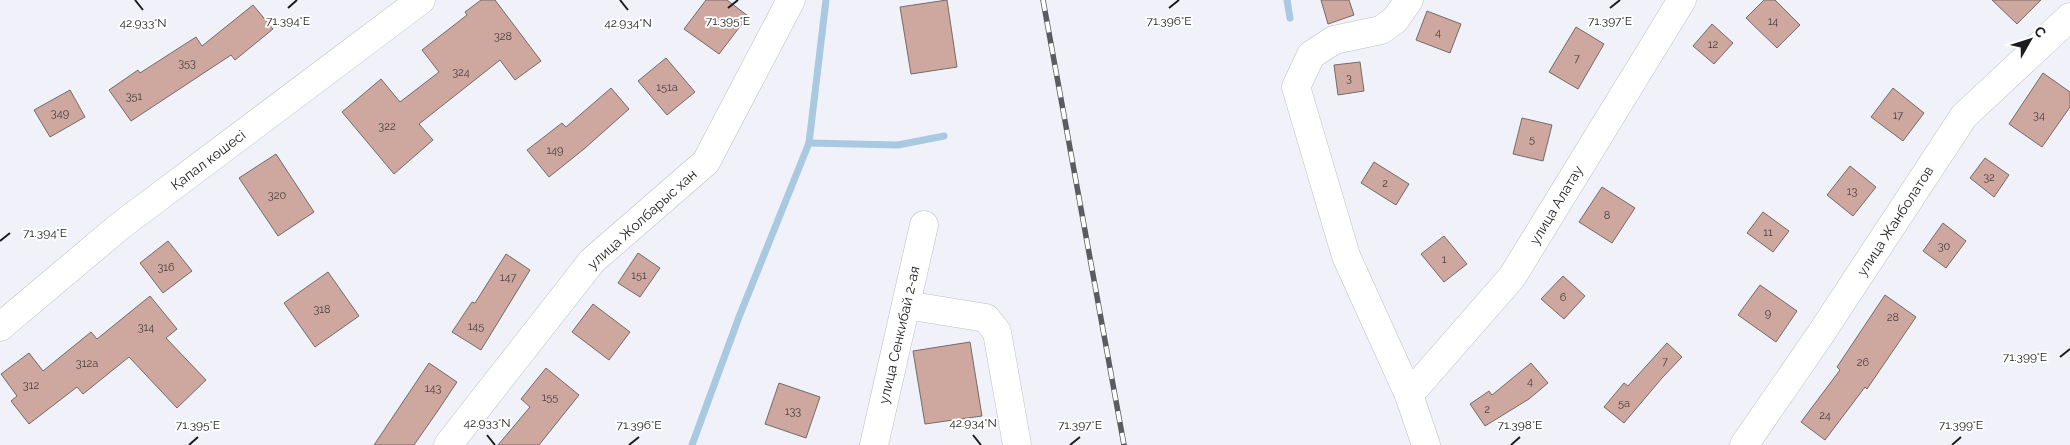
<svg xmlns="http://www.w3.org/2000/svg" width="2070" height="445" viewBox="0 0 2070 445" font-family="Raleway,sans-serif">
  <rect width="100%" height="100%" fill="#f1f1f9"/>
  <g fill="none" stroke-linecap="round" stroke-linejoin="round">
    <g stroke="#a8c9e0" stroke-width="7">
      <polyline points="1287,0 1290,18"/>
      <polyline points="809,143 898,145 944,136"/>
      <polyline points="692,445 739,317 809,143 826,0"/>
    </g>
  </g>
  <g fill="#cea79f" stroke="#736b6a">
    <polygon points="481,0 495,0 541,61 515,80 500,60 419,124 433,140 394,174 342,112 381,79 400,102 439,72 422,50 467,15 465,12"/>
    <polygon points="706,0 727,0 748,16 719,54 684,29"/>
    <polygon points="947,0 957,67 911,74 900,7"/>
    <polygon points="1321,0 1349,0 1354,15 1328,24"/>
    <polygon points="1764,0 1775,0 1800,25 1777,48 1746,18"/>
    <polygon points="1992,0 2041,0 2017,24"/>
    <polygon points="253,5 273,29 235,60 231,55 131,121 109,90 138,70 140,73 196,37 202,46"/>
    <polygon points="1427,11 1461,24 1450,53 1416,40"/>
    <polygon points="1712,24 1733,43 1714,64 1693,46"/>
    <polygon points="1576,27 1604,44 1578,89 1549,72"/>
    <polygon points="666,58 695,92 667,115 638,81"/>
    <polygon points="1360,62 1364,91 1338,95 1334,65"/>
    <polygon points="2043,73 2070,92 2070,107 2042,147 2009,124"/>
    <polygon points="611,88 629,109 584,149 549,177 527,150 562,123 566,127"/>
    <polygon points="1893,88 1924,113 1903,141 1871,117"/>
    <polygon points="70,90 85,117 50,137 34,110"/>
    <polygon points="1522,118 1552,125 1543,161 1513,154"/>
    <polygon points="276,154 314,212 278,236 239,178"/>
    <polygon points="1985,158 2009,175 1994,197 1970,178"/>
    <polygon points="1374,162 1409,184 1396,205 1361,183"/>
    <polygon points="1850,166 1876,187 1853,216 1827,195"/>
    <polygon points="1602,187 1635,208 1612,243 1579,222"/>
    <polygon points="1763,212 1789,231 1773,252 1747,233"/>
    <polygon points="1943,223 1966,241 1946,268 1923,251"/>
    <polygon points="1444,236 1467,264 1444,282 1421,254"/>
    <polygon points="168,241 192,271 163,293 140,263"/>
    <polygon points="638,253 660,268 640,297 618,283"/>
    <polygon points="506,254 530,270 481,350 452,332 472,302 475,303"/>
    <polygon points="328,272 359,316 315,347 284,303"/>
    <polygon points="1563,276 1585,296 1564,319 1541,299"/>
    <polygon points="1760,285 1797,311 1776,342 1738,315"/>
    <polygon points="1885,295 1916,317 1867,389 1865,387 1825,440 1801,422 1840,370 1837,367"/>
    <polygon points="150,296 177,329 166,338 206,380 177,408 129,357 83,394 77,387 29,424 11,401 17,396 1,374 29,353 43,371 91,332 97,339"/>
    <polygon points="593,304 630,332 609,360 572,332"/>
    <polygon points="970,342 982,416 925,424 913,351"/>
    <polygon points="1667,343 1682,357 1662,378 1624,423 1604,407 1624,383 1628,386"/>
    <polygon points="429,363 457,382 437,412 414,445 374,445"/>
    <polygon points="1531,363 1548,383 1529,399 1485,426 1470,404 1489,391 1492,395"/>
    <polygon points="546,368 579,395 539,445 498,445 530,407 521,399"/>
    <polygon points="779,383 820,397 806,438 765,424"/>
  </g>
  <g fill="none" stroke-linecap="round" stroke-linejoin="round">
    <defs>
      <g id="minor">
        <polyline points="1409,0 1395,20 1381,30 1334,40 1311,55 1296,87 1346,256 1409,395 1426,445"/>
        <polyline points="906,305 986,318 997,332 1017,445"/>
        <polyline points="0,327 120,226 421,0"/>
        <polyline points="1409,395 1512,277 1682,0"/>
        <polyline points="448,445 592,261 706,162 791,0"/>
        <polyline points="874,445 924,225"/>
        <polyline points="1744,445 1820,335 1964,116 2070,17"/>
      </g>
    </defs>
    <use href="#minor" stroke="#bdbdc5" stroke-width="29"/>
    <use href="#minor" stroke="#fff" stroke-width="28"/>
    <defs>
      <polyline id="rail" points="1043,0 1124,445"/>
    </defs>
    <use href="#rail" stroke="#5b5b60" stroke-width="5.5"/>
    <use href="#rail" stroke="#fff" stroke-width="4" stroke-dasharray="11" stroke-linecap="butt"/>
  </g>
  <path fill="none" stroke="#1c1c1f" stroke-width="2" d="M135,0l8,10M620,0l8,10M288,8l9,-8M728,8l10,-8M1169,8l10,-8M1610,8l10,-8M0,241l10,-8M2060,357l10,-8M487,435l8,10M973,435l8,10M189,445l9,-8M629,445l10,-8M1070,445l10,-8M1511,445l9,-8M1952,445l9,-8"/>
  <g text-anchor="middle" stroke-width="4" stroke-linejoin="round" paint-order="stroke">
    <g font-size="11" fill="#483f3f">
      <text x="1773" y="25">14</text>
      <text x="1438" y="36">4</text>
      <text x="503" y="40">328</text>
      <text x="1713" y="48">12</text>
      <text x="1577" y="62">7</text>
      <text x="187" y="67">353</text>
      <text x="461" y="76">324</text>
      <text x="1349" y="82">3</text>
      <text x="667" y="91">151а</text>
      <text x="134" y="100">351</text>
      <text x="60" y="117">349</text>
      <text x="1898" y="119">17</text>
      <text x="2039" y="119">34</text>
      <text x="387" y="130">322</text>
      <text x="1532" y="143">5</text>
      <text x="555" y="154">149</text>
      <text x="1989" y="181">32</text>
      <text x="1385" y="187">2</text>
      <text x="1852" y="195">13</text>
      <text x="277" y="199">320</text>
      <text x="1607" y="219">8</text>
      <text x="1768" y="236">11</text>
      <text x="1944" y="250">30</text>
      <text x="1444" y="263">1</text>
      <text x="166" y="271">316</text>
      <text x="639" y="279">151</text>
      <text x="508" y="281">147</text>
      <text x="1563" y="301">6</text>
      <text x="322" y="313">318</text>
      <text x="1768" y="317">9</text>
      <text x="1893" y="321">28</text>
      <text x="476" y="330">145</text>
      <text x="146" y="331">314</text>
      <text x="1665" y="365">7</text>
      <text x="1863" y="366">26</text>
      <text x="87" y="367">312а</text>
      <text x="1530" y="385">4</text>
      <text x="31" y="389">312</text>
      <text x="433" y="392">143</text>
      <text x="550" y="401">155</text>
      <text x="1624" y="407">5а</text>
      <text x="1487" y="413">2</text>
      <text x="793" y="415">133</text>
      <text x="1825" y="419">24</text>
    </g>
    <g font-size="14" fill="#1c1c1f" stroke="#fff">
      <text transform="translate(208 160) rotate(-37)" y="5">Қапал көшесі</text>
      <text transform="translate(1556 205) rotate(-59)" y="5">улица Алатау</text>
      <text transform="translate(642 219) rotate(-42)" y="5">улица Жолбарыс хан</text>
      <text transform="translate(1895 221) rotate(-57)" y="5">улица Жанболатов</text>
      <text transform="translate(899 335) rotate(-77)" y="5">улица Сенкибай 2-ая</text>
    </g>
  </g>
  <g font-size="12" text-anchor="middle" fill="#1c1c1f" stroke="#fff" stroke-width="4" stroke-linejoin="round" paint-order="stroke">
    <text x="288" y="25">71.394°E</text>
    <text x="728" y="25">71.395°E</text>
    <text x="1169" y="25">71.396°E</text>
    <text x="1610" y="25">71.397°E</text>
    <text x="143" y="27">42.933°N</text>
    <text x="628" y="27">42.934°N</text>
    <text x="45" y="237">71.394°E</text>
    <text x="2025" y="361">71.399°E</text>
    <text x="487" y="427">42.933°N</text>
    <text x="973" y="427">42.934°N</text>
    <text x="198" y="429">71.395°E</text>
    <text x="639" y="429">71.396°E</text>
    <text x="1080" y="429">71.397°E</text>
    <text x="1520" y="429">71.398°E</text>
    <text x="1961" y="429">71.399°E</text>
  </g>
  <g transform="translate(2030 40) rotate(51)" stroke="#ffffff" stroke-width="4" paint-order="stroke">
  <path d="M0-4L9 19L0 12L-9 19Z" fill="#1c1c1f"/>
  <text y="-8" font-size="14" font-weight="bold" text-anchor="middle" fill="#1c1c1f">С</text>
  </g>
</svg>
